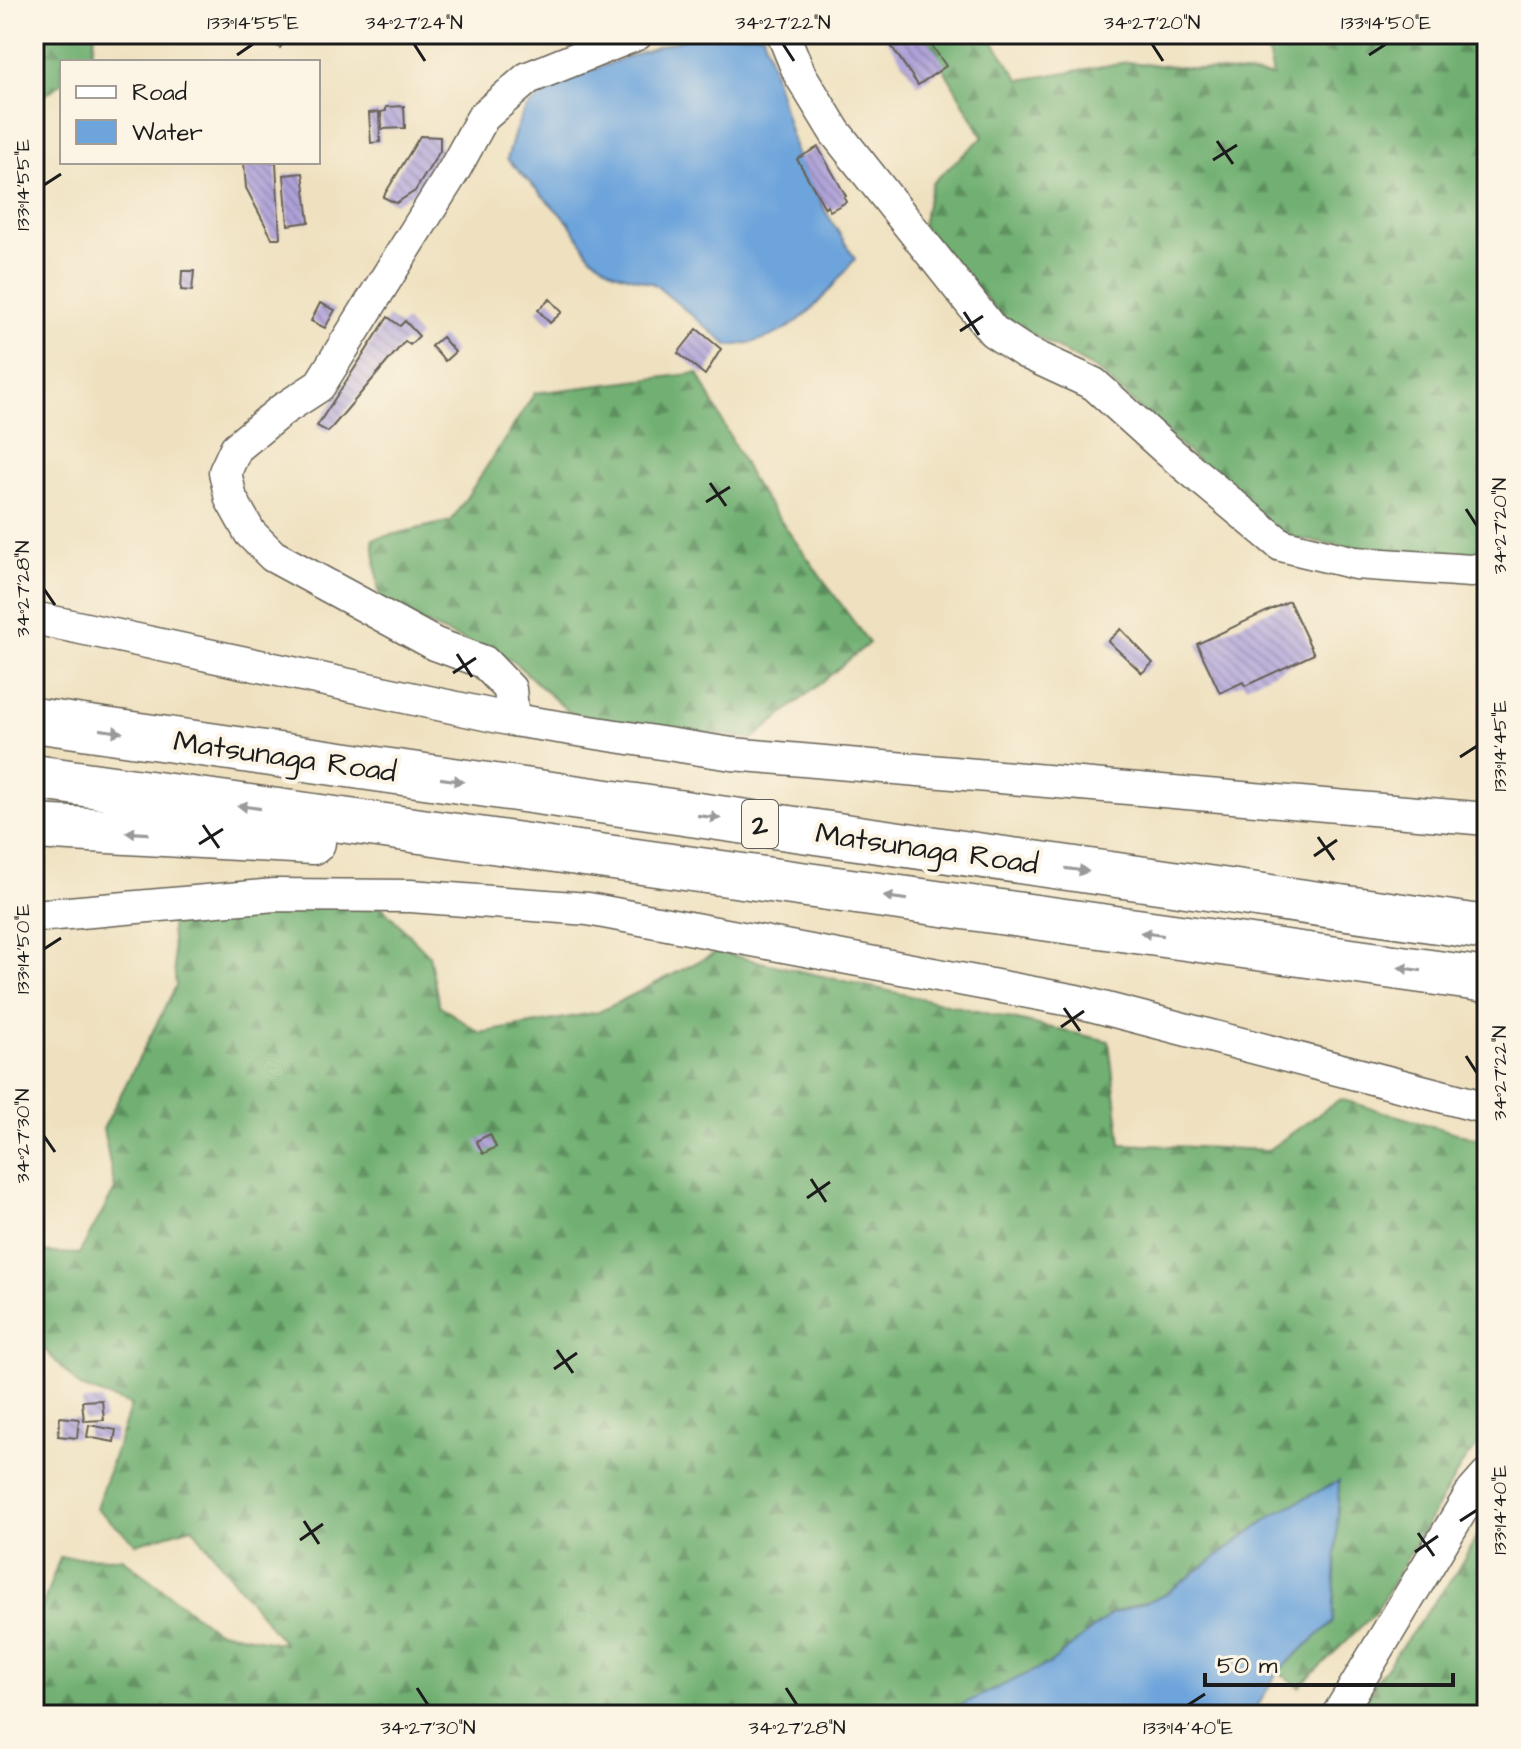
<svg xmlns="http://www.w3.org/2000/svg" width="1521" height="1749" viewBox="0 0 1521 1749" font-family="'Architects Daughter',sans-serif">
  <defs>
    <pattern id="forest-firs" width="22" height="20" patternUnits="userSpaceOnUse" patternTransform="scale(2)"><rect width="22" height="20" fill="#71b072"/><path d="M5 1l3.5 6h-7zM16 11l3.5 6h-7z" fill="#5c8e5d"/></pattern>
    <pattern id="building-back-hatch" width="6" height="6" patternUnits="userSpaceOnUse" patternTransform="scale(2)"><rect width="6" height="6" fill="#aea1d8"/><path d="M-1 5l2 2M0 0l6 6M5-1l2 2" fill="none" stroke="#8d82ae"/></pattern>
  </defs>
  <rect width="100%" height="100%" fill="#fcf5e5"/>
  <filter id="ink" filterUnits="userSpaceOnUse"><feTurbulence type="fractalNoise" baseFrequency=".0125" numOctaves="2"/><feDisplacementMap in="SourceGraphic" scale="16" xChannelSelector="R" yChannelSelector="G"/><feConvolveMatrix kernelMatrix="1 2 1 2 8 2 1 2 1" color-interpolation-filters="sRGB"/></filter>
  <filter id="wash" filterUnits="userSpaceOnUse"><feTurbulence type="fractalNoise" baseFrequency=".006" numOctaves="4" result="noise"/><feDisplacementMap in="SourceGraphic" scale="32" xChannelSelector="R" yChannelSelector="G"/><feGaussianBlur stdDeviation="1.8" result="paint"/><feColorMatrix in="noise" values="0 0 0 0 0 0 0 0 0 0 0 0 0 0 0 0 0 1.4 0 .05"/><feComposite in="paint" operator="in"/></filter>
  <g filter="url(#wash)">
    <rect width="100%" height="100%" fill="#efe1c0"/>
    <g fill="url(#forest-firs)" stroke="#466647" stroke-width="2">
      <polygon points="34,34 95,34 90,62 62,62 62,83 34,102"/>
      <polygon points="924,34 988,34 1020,80 1127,62 1273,76 1264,34 1487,34 1487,557 1445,562 1280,536 1097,370 1003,318 922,225 932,183 983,137"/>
      <polygon points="698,373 754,484 869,643 753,739 572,715 513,661 380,605 373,539 451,521 535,393"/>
      <polygon points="268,905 382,907 429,955 439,1005 480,1033 599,1012 717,952 1109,1041 1121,1144 1268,1150 1340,1099 1487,1142 1487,1438 1466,1458 1375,1613 1299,1687 1278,1671 1333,1622 1339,1482 1276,1513 1163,1596 1111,1614 1051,1663 952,1709 946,1715 34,1715 34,1629 60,1557 122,1558 215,1630 284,1644 192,1527 136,1544 96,1508 131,1405 80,1387 34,1338 34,1252 79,1254 115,1189 103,1129 176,986 170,916"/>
      <polygon points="1487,1519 1487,1715 1357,1715 1377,1680 1455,1574"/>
    </g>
    <g fill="#6da4db" stroke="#44607c" stroke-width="2">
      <path d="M703,34h60l33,119 30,59 29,47c-38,46 -62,82 -126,87l-75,-62 -40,-12 -24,-17 -21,-32 -62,-64c6,-19 10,-43 25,-56 31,-27 129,-59 171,-69z"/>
      <polygon points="1339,1481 1333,1622 1278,1671 1259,1704 1243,1715 949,1715 952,1709 1051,1663 1111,1614 1163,1596 1276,1513"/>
    </g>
    <g id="blocks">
      <g fill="url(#building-back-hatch)">
        <polygon points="883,34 924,34 946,66 918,85"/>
        <polygon points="277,35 285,41 280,48 272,43"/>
        <polygon points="404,106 405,128 382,129 381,112 386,111 386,107"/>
        <polygon points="379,112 380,142 371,143 369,113"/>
        <polygon points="420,136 440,137 440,151 415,191 396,203 383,197"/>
        <polygon points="818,147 846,196 844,197 846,202 830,211 827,206 825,208 797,159"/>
        <polygon points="244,162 276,162 280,238 272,238 246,188"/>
        <polygon points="303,173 309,222 288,225 284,175"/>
        <polygon points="182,271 194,271 192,291 181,290"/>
        <polygon points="550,299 562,312 550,323 538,310"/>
        <polygon points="320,303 335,310 325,328 311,321"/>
        <polygon points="388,317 400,326 405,321 419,336 410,345 405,341 328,432 317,426"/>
        <polygon points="697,329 721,349 705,375 678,353"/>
        <polygon points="442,337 455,352 445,361 431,346"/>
        <polygon points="1289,601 1314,654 1245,686 1243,682 1220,693 1197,644"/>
        <polygon points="1121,629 1153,663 1142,673 1108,641"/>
        <polygon points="490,1134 496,1147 483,1154 476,1141"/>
        <polygon points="102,1400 104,1420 84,1421 82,1401"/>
        <polygon points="60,1417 79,1419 77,1438 58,1436"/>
        <polygon points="89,1425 116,1430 114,1442 87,1437"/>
      </g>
    </g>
  </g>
  <g filter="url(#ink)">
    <use href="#blocks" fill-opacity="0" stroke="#666155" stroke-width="2"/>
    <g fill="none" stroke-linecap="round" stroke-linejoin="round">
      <defs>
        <g id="street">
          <polyline points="783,34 799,73 835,132 993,331 1025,352 1094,384 1167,450 1281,545 1355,563 1471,571 1487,568"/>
          <polyline points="34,618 513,720 732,754 1487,819"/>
          <polyline points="513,720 510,689 484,662 435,644 273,556 250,533 231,499 225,472 236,448 282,410 319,386 454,170 483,117 528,78 637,34"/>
          <polyline points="34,916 275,895 410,896 588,909 1076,1001 1487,1108"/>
          <polyline points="1338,1715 1471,1494 1487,1476"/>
        </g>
        <g id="highway">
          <polyline points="34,720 1487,928"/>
          <polyline points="34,777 1487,980"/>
          <polyline points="34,827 313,842"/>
        </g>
      </defs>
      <use href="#street" stroke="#666155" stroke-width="35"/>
      <use href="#highway" stroke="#666155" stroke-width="47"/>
      <use href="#street" stroke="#fff" stroke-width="32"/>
      <use href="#highway" stroke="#fff" stroke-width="44"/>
    </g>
    <defs><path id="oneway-solid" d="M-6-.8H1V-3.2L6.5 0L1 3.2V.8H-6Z" transform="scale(2)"/></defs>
    <g fill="#999">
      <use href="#oneway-solid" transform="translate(111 731) rotate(8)"/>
      <use href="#oneway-solid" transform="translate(452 780) rotate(8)"/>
      <use href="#oneway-solid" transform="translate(249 807) rotate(-172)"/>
      <use href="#oneway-solid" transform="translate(709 817) rotate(8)"/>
      <use href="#oneway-solid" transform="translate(137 833) rotate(-177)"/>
      <use href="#oneway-solid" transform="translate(1077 870) rotate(8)"/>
      <use href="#oneway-solid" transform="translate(895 898) rotate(-172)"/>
      <use href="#oneway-solid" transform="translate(1152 934) rotate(-172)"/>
      <use href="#oneway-solid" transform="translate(1410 969) rotate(-172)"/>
    </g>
  </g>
  <path fill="none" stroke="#1c1c1c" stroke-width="3" d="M414,44l11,17M783,44l11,17M1152,44l11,17M237,55l16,-11M1369,55l17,-11M1217,141l16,23M1213,160l24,-15M44,185l17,-11M964,312l15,23M960,331l23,-15M710,483l16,23M706,502l24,-15M1466,509l11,17M44,589l11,16M457,654l15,23M453,673l23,-15M1460,757l17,-11M203,825l16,23M1318,837l16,23M199,844l24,-15M1314,856l23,-16M44,949l17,-11M1064,1008l16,23M1061,1027l23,-16M1466,1056l11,17M44,1136l11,16M811,1179l15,23M807,1198l23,-16M557,1350l16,23M554,1369l23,-16M304,1521l15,23M1460,1521l17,-11M1418,1533l16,23M300,1540l23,-16M1415,1552l23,-16M417,1688l11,17M786,1688l11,17M1188,1705l17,-11"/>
  <g text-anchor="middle" stroke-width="8" stroke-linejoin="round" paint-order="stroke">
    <rect fill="#fcf5e5" stroke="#5f5d58" stroke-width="2" x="742" y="800" width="36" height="48" rx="6"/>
    <g font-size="28" font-weight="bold" fill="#1c1c1c">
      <text x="760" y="834">2</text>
    </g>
    <g font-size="30" fill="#1c1c1c" stroke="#fcf5e5">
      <text transform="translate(285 756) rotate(8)" y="10">Matsunaga Road</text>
      <text transform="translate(927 848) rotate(8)" y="10">Matsunaga Road</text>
    </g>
  </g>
  <rect width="1521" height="1749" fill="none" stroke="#fcf5e5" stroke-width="88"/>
  <rect x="60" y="60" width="260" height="104" fill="#fcf5e5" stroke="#a29e95" stroke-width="2"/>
  <rect x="76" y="86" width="40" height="12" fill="#ffffff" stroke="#a29e95" stroke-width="2"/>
  <text x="132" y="100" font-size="24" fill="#1c1c1c">Road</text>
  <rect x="76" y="120" width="40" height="24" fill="#6da4db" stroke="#a29e95" stroke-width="2"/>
  <text x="132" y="140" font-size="24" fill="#1c1c1c">Water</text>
  <path d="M1205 1673v12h248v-12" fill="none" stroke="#1c1c1c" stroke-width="4"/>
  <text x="1217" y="1673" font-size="24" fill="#1c1c1c" stroke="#fcf5e5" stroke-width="6" paint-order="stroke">50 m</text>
  <rect x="44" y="44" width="1433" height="1661" fill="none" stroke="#1c1c1c" stroke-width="3"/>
  <g font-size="20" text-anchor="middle" fill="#1c1c1c">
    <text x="253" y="29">133°14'55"E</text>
    <text x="414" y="29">34°27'24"N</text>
    <text x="783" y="29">34°27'22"N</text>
    <text x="1152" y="29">34°27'20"N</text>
    <text x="1386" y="29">133°14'50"E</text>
    <text transform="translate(22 185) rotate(-90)" y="7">133°14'55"E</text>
    <text transform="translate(1499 526) rotate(-90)" y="7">34°27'20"N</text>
    <text transform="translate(22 589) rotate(-90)" y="7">34°27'28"N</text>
    <text transform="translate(1499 746) rotate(-90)" y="7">133°14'45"E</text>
    <text transform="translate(22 949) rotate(-90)" y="7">133°14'50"E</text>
    <text transform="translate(1499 1073) rotate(-90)" y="7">34°27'22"N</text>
    <text transform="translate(22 1136) rotate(-90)" y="7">34°27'30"N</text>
    <text transform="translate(1499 1510) rotate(-90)" y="7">133°14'40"E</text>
    <text x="428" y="1734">34°27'30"N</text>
    <text x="797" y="1734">34°27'28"N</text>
    <text x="1188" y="1734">133°14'40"E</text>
  </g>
</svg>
